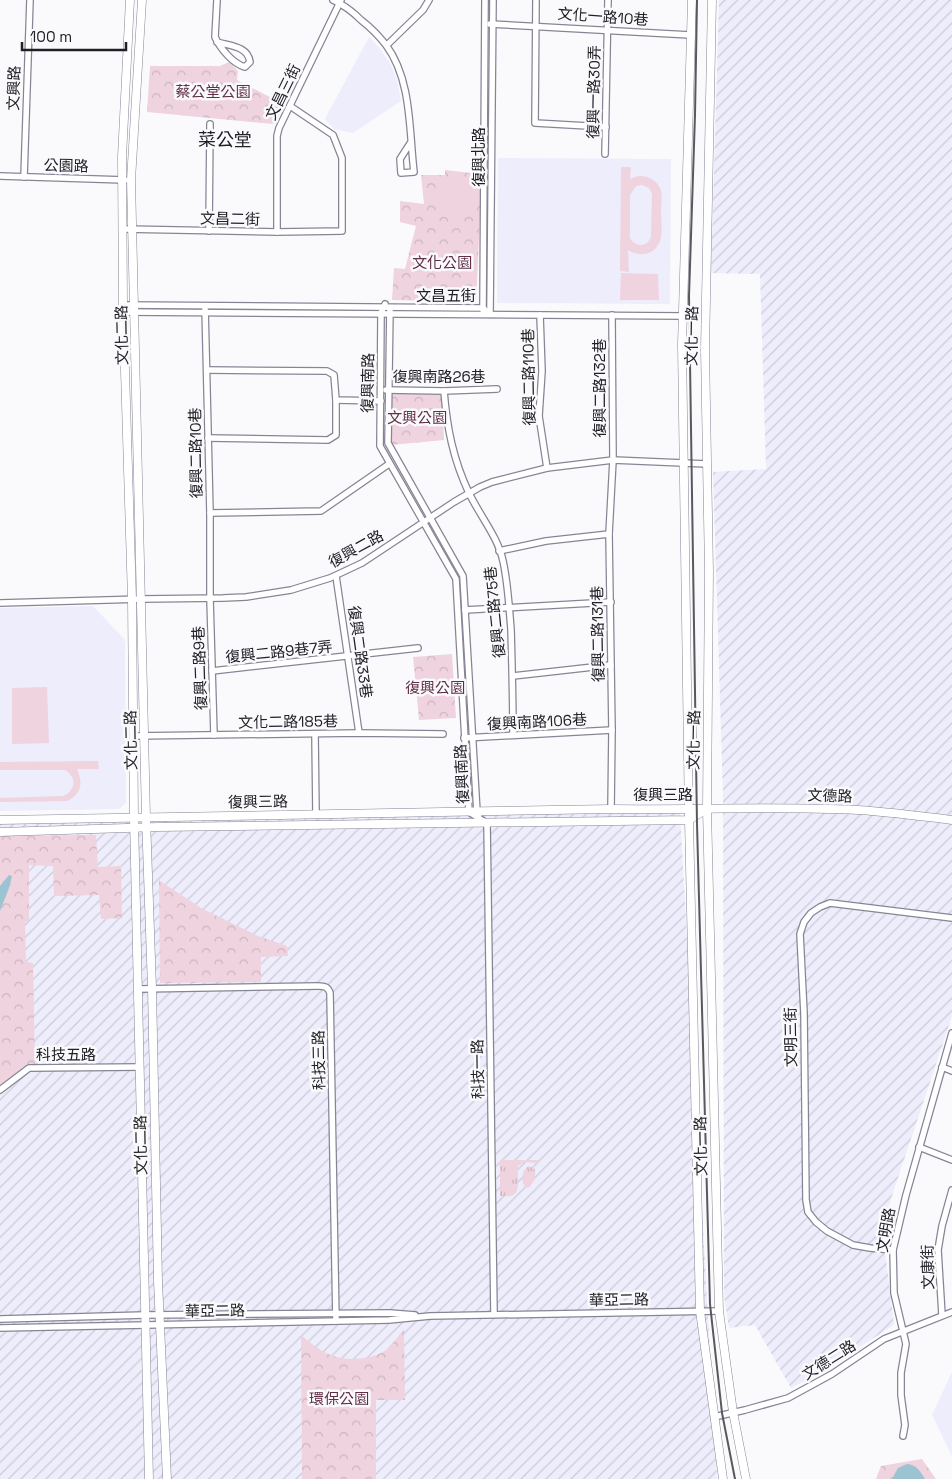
<svg xmlns="http://www.w3.org/2000/svg" width="952" height="1479" viewBox="0 0 952 1479" font-family="'Space Grotesk','Noto Sans TC',sans-serif">
  <defs>
    <pattern id="industrial-furrows" width="10" height="10" patternUnits="userSpaceOnUse" patternTransform="scale(1.25)"><rect width="10" height="10" fill="#ededfc"/><path d="M-1 1l2-2M0 10L10 0M9 11l2-2" fill="none" stroke="#cbcbd8"/></pattern>
    <pattern id="grass-tufts" width="24" height="20" patternUnits="userSpaceOnUse" patternTransform="scale(1.25)"><rect width="24" height="20" fill="#efd3de"/><path d="M3 7l-1-3M5 7V3M7 7l1-3M15 17l-1-3M17 17v-4M19 17l1-3" fill="none" stroke="#cdb5be"/></pattern>
    <pattern id="park-crowns" width="20" height="18" patternUnits="userSpaceOnUse" patternTransform="scale(1.25)"><rect width="20" height="18" fill="#efd3de"/><path d="M2 6a3 3 0 1 1 6 0M12 15a3 3 0 1 1 6 0" fill="none" stroke="#cdb5be"/></pattern>
  </defs>
  <rect width="100%" height="100%" fill="#fafafd"/>
  <g fill="#ededfc">
    <polygon points="369,37 377,45 390,63 397,80 401,101 353,133 334,129 325,119"/>
    <polygon points="498,158 671,159 670,304 497,303"/>
    <polygon points="93,606 125,640 126,803 119,809 0,811 0,608"/>
    <polygon points="952,1372 952,1456 932,1415"/>
  </g>
  <g fill="url(#industrial-furrows)">
    <polygon points="719,0 952,0 952,1016 882,1226 894,1325 811,1378 791,1388 755,1325 729,1328 724,1295 723,796 713,472 766,469 760,274 711,273"/>
    <polygon points="469,812 680,812 717,1479 0,1479 0,820 119,822 316,814"/>
  </g>
  <g fill="url(#grass-tufts)">
    <path d="M500,1160h41l-5,3 -11,-1 -7,4c-1,7 3,26 -5,29 -3,2 -9,1 -13,1z"/>
    <path d="M528,1166l6,2c3,5 0,16 -6,20l-5,-4c-1,-7 -1,-13 5,-18z"/>
  </g>
  <g fill="url(#park-crowns)">
    <polygon points="229,62 238,71 237,80 283,104 273,124 147,112 150,66 220,66"/>
    <polygon points="445,170 480,174 480,217 476,302 392,300 394,268 405,269 416,226 400,222 400,201 424,204 421,175 445,175"/>
    <polygon points="392,392 442,394 444,440 391,445"/>
    <polygon points="452,654 456,718 419,720 413,657"/>
    <polygon points="96,835 98,867 121,866 122,918 101,919 99,895 54,896 53,866 29,865 29,921 25,922 26,962 33,963 35,1064 27,1064 0,1085 0,836"/>
    <polygon points="159,880 201,908 258,936 287,946 288,956 261,957 261,982 160,983"/>
    <path d="M404,1329l1,71h-29v79h-74l-1,-144c21,18 35,27 63,23 7,-1 17,-4 22,-8 7,-6 12,-14 18,-21z"/>
    <polygon points="922,1459 936,1479 876,1479 881,1466"/>
  </g>
  <g fill="#efd3de" fill-rule="evenodd">
    <path d="M621,167h10l-1,12c10,-6 24,-3 30,9 3,6 1,15 1,23 0,9 2,21 -1,30 -6,15 -21,16 -32,9l1,22 -9,-1zM642,185l7,3 3,6 -1,43c-4,10 -15,11 -21,1v-43l6,-9z"/>
    <polygon points="440,179 475,179 473,215 438,217"/>
    <polygon points="621,273 658,274 659,300 620,300"/>
    <polygon points="47,687 49,743 12,744 12,688"/>
    <path d="M98,761l1,8h-22c6,14 5,25 -10,32l-67,1v-4l63,-2c13,-5 14,-19 2,-26h-65v-8z"/>
  </g>
  <g fill="#9bc3d2">
    <polygon points="9,875 12,876 9,888 0,911 0,886"/>
    <path d="M907,1464c10,1 13,7 18,15h-33l6,-11z"/>
  </g>
  <g fill="none" stroke-linecap="round" stroke-linejoin="round">
    <defs>
      <g id="minor">
        <path d="M333,0c11,5 20,12 28,20 9,7 18,16 25,25 26,35 23,86 28,127l-13,1 -1,-14 11,-17"/>
        <polyline points="536,0 535,123 606,127"/>
        <polyline points="490,24 690,35"/>
        <path d="M217,42c13,4 31,4 33,20l-5,5c-12,-3 -25,-19 -30,-30l2,-37"/>
        <polyline points="387,45 423,10 429,0"/>
        <polyline points="605,154 608,0"/>
        <polyline points="0,176 125,180"/>
        <polyline points="24,177 30,0"/>
        <polyline points="123,229 277,232 342,231 342,158 333,135 290,106"/>
        <polyline points="209,231 210,124"/>
        <polyline points="277,232 277,136 279,128 341,0"/>
        <polyline points="385,304 381,313 380,446 456,579 469,812 485,822"/>
        <polyline points="123,305 483,308 490,314"/>
        <polyline points="205,307 210,513 210,599 214,735"/>
        <polyline points="390,308 388,443 463,576 477,812 479,814"/>
        <polyline points="483,310 485,0"/>
        <polyline points="123,312 683,316"/>
        <polyline points="490,314 493,0"/>
        <polyline points="540,315 542,371 539,416 547,468"/>
        <polyline points="207,370 327,371 334,375 336,400 381,401"/>
        <polyline points="386,390 444,391 497,389"/>
        <path d="M444,391c3,37 9,68 25,102 11,23 29,44 34,68 5,22 6,46 8,68 1,36 2,71 2,106"/>
        <polyline points="208,438 328,440 336,435 336,400"/>
        <polyline points="210,513 321,511 389,464"/>
        <polyline points="499,551 546,541 609,534"/>
        <polyline points="336,576 359,733"/>
        <polyline points="0,603 142,599 223,598 246,597 291,590 330,578 362,563 454,502 480,487 492,482 547,468 613,460 707,464"/>
        <polyline points="465,610 611,602"/>
        <polyline points="212,671 418,648"/>
        <polyline points="513,676 611,665"/>
        <polyline points="315,734 316,814"/>
        <polyline points="134,736 359,733 443,734"/>
        <polyline points="464,738 612,730"/>
        <polyline points="611,809 612,730 609,534 613,460 612,315"/>
        <polyline points="487,823 494,1314"/>
        <path d="M139,989l179,-3c7,0 10,1 12,7l6,328"/>
        <polyline points="942,1067 952,1071"/>
        <polyline points="0,1090 29,1068 140,1067"/>
        <polyline points="919,1147 952,1160"/>
        <polyline points="893,1250 870,1248 853,1245 827,1231 816,1222 808,1212 806,1200 804,1013 800,934 804,922 811,913 820,907 830,903 952,918"/>
        <polyline points="942,1315 938,1250 942,1226 952,1190"/>
        <polyline points="0,1319 145,1315 390,1313 415,1315"/>
        <polyline points="0,1328 389,1320 430,1316 719,1311"/>
        <polyline points="714,1417 745,1410 788,1398 832,1374 884,1339 952,1312"/>
        <polyline points="903,1436 905,1425 901,1395 901,1373 906,1344 894,1293 893,1250 906,1195 952,1033"/>
      </g>
      <g id="tertiary">
        <polyline points="130,0 122,157 123,305 132,599 134,818 149,1479"/>
        <polyline points="142,0 131,180 146,818 152,988 158,1281 167,1479"/>
        <polyline points="692,0 682,345 689,820 700,1311 723,1479"/>
        <polyline points="712,0 705,349 709,571 707,809 719,1311 733,1412 746,1479"/>
        <path d="M0,820l611,-11c82,1 165,-3 247,1 31,2 63,6 94,10"/>
        <polyline points="0,832 158,827 689,820 705,810"/>
      </g>
    </defs>
    <use href="#minor" stroke="#868596" stroke-width="8"/>
    <use href="#tertiary" stroke="#868596" stroke-width="9"/>
    <use href="#minor" stroke="#fff" stroke-width="5.5"/>
    <use href="#tertiary" stroke="#fff" stroke-width="8"/>
    <polyline stroke="#58585d" stroke-width="2" points="697,0 695,115 689,296 697,824 710,1304 722,1413 735,1479"/>
  </g>
  <g text-anchor="middle" stroke-width="5" stroke-linejoin="round" paint-order="stroke">
    <g font-size="15" fill="#202026" stroke="#fafafd">
      <text transform="translate(603 17) rotate(4)" y="5">文化一路10巷</text>
      <text transform="translate(14 88) rotate(-88)" y="5">文興路</text>
      <text transform="translate(283 92) rotate(-64)" y="5">文昌三街</text>
      <text transform="translate(594 92) rotate(-89)" y="5">復興一路30弄</text>
      <text transform="translate(479 157) rotate(-90)" y="5">復興北路</text>
      <text transform="translate(66 166) rotate(1)" y="5">公園路</text>
      <text transform="translate(230 219) rotate(1)" y="5">文昌二街</text>
      <text x="446" y="301">文昌五街</text>
      <text transform="translate(122 335) rotate(-91)" y="5">文化二路</text>
      <text transform="translate(692 336) rotate(-89)" y="5">文化一路</text>
      <text x="439" y="382">復興南路26巷</text>
      <text transform="translate(529 377) rotate(-91)" y="5">復興二路110巷</text>
      <text transform="translate(368 383) rotate(-89)" y="5">復興南路</text>
      <text transform="translate(600 388) rotate(-90)" y="5">復興二路132巷</text>
      <text transform="translate(196 453) rotate(-91)" y="5">復興二路10巷</text>
      <text transform="translate(356 549) rotate(-29)" y="5">復興二路</text>
      <text transform="translate(495 612) rotate(-96)" y="5">復興二路75巷</text>
      <text transform="translate(598 634) rotate(-91)" y="5">復興二路131巷</text>
      <text transform="translate(279 652) rotate(-6)" y="5">復興二路9巷7弄</text>
      <text transform="translate(360 652) rotate(82)" y="5">復興二路33巷</text>
      <text transform="translate(200 668) rotate(-92)" y="5">復興二路9巷</text>
      <text transform="translate(288 722) rotate(-1)" y="5">文化二路185巷</text>
      <text transform="translate(537 722) rotate(-3)" y="5">復興南路106巷</text>
      <text transform="translate(131 740) rotate(-91)" y="5">文化二路</text>
      <text transform="translate(694 740) rotate(-89)" y="5">文化一路</text>
      <text transform="translate(462 774) rotate(-93)" y="5">復興南路</text>
      <text x="663" y="800">復興三路</text>
      <text transform="translate(830 796) rotate(2)" y="5">文德路</text>
      <text transform="translate(258 802) rotate(-1)" y="5">復興三路</text>
      <text transform="translate(791 1037) rotate(-91)" y="5">文明三街</text>
      <text x="66" y="1060">科技五路</text>
      <text transform="translate(319 1060) rotate(-91)" y="5">科技三路</text>
      <text transform="translate(478 1069) rotate(-91)" y="5">科技一路</text>
      <text transform="translate(141 1145) rotate(-91)" y="5">文化二路</text>
      <text transform="translate(701 1146) rotate(-91)" y="5">文化一路</text>
      <text transform="translate(886 1230) rotate(-80)" y="5">文明路</text>
      <text transform="translate(928 1267) rotate(-91)" y="5">文康街</text>
      <text transform="translate(619 1300) rotate(-1)" y="5">華亞二路</text>
      <text transform="translate(215 1311) rotate(-1)" y="5">華亞二路</text>
      <text transform="translate(829 1360) rotate(-32)" y="5">文德二路</text>
    </g>
    <g font-size="15" fill="#612f46" stroke="#fafafd">
      <text x="213" y="97">蔡公堂公園</text>
      <text x="442" y="268">文化公園</text>
      <text x="417" y="423">文興公園</text>
      <text x="435" y="693">復興公園</text>
      <text x="339" y="1404">環保公園</text>
    </g>
    <g font-size="18" fill="#202026" stroke="#fafafd">
      <text x="225" y="146">菜公堂</text>
    </g>
  </g>
  <path d="M22 42v8h104v-8" fill="none" stroke="#202026" stroke-width="2.5"/>
  <text x="30" y="42" font-size="15" fill="#202026" stroke="#fafafd" stroke-width="4" paint-order="stroke">100 m</text>
</svg>
